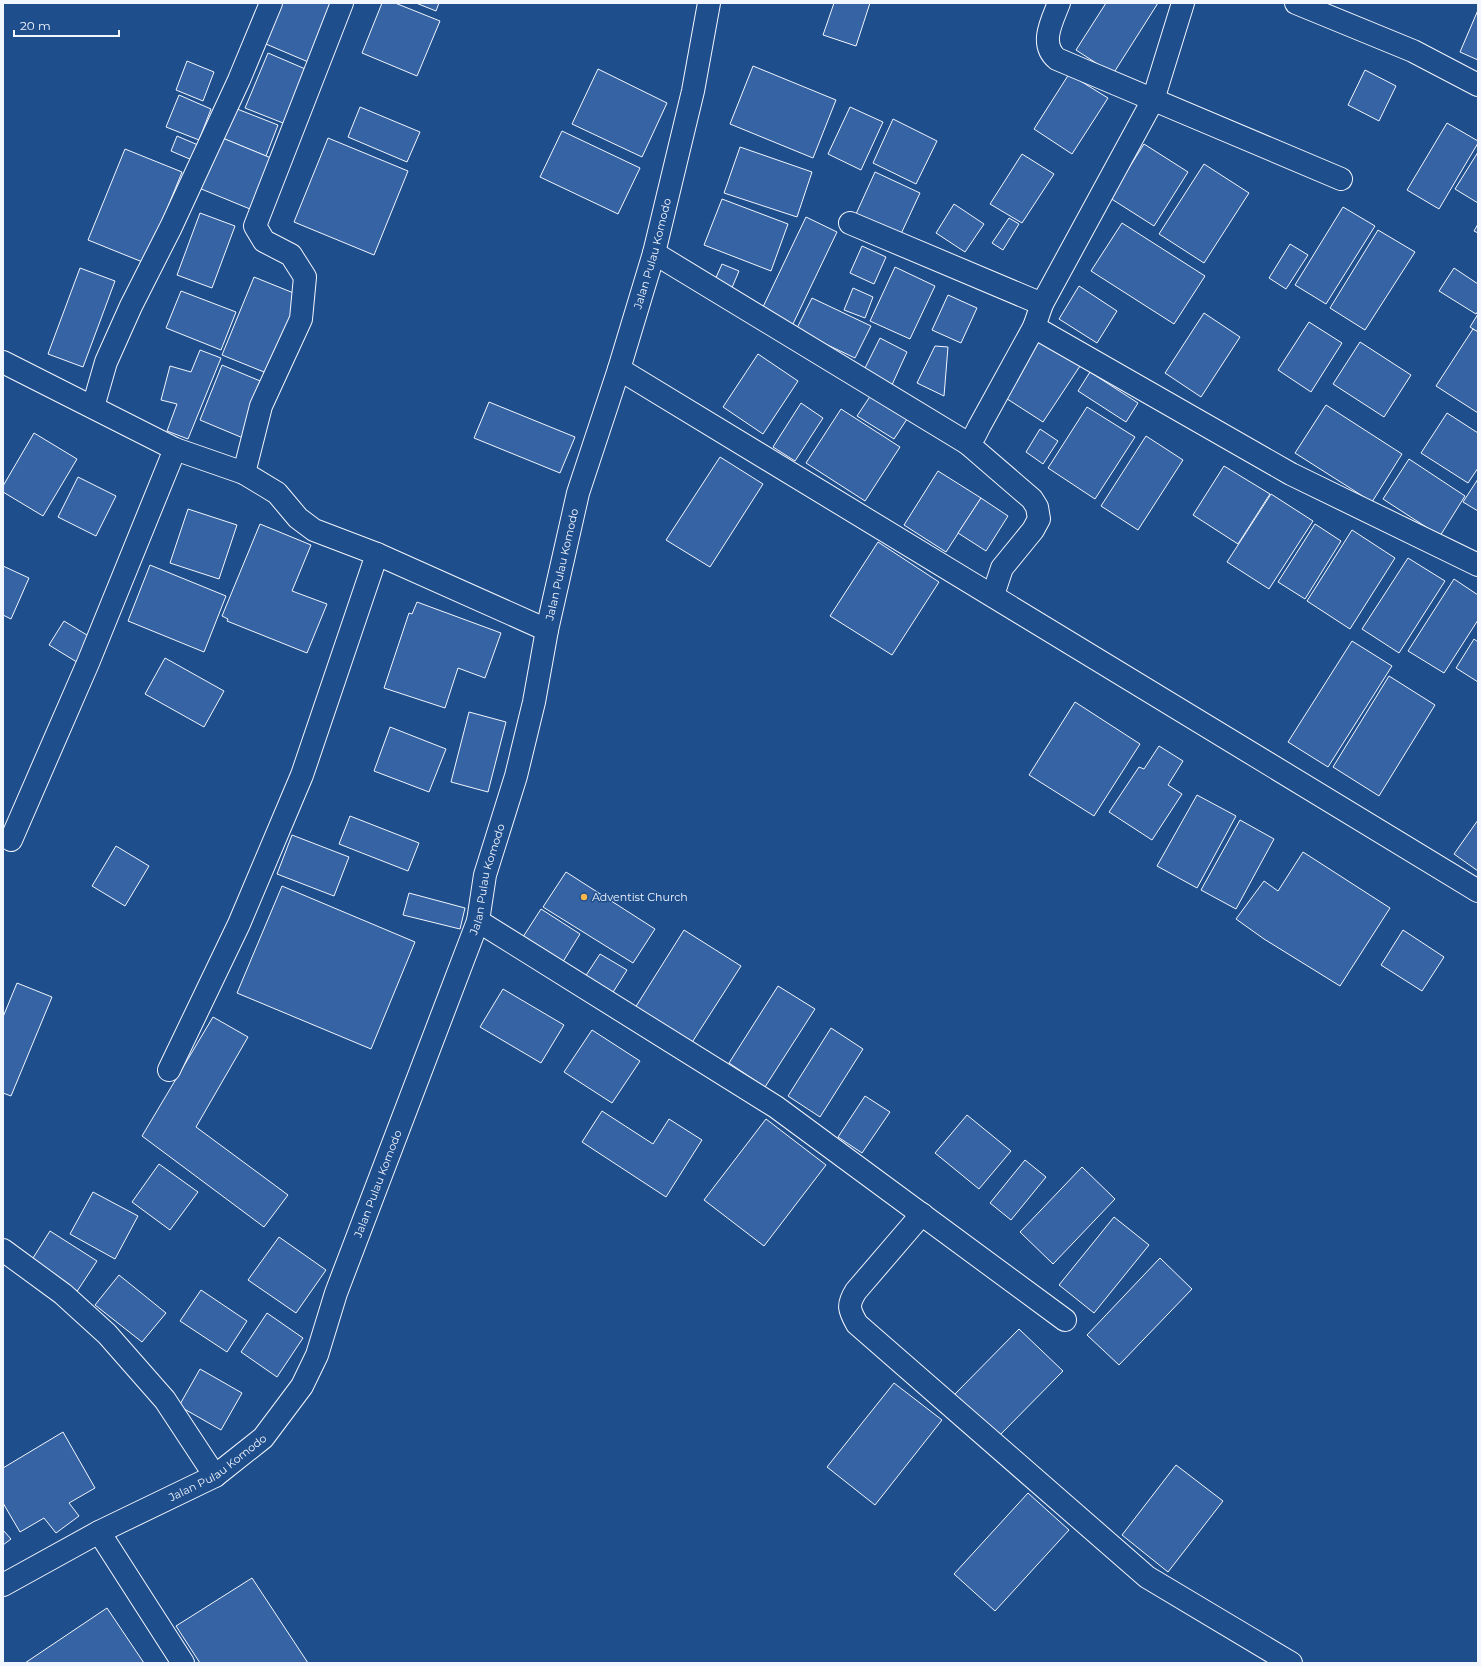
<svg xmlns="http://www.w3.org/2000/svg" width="1481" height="1666" viewBox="0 0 1481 1666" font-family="Montserrat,sans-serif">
  <rect width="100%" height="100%" fill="#1f4e8c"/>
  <g fill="#3563a3" stroke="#f2f6ff">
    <polygon points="275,3 338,3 313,64 259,41"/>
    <polygon points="382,3 395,3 440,21 417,76 362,53"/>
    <polygon points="416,3 439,3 436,11"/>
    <polygon points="834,3 870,3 856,46 823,35"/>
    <polygon points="1106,3 1158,3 1113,74 1076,50"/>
    <polygon points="1478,10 1478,60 1460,52"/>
    <polygon points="268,53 310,71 288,125 245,108"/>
    <polygon points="187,61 214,72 203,101 176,90"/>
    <polygon points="753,66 836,100 813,158 730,124"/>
    <polygon points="598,69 667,103 642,157 572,124"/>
    <polygon points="1365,70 1396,86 1379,121 1348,105"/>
    <polygon points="1069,74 1108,98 1072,154 1034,129"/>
    <polygon points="179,95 211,109 199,140 166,127"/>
    <polygon points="232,107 278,125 266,156 220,137"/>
    <polygon points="360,107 420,132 407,162 348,137"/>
    <polygon points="850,107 883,122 861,170 828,154"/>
    <polygon points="893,119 937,141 916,184 873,163"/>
    <polygon points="1447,123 1478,141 1478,143 1439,209 1407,190"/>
    <polygon points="562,131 640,168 618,214 540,177"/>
    <polygon points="177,136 198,145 192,160 171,151"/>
    <polygon points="220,137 271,158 250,209 199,188"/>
    <polygon points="328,138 408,171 374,255 294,222"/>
    <polygon points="1144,144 1188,172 1154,226 1110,198"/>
    <polygon points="740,147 812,172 797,217 724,193"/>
    <polygon points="125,149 182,172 145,263 88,240"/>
    <polygon points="1478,152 1478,203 1455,189"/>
    <polygon points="1022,154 1054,174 1022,223 990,204"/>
    <polygon points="1204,164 1249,193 1204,263 1159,234"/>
    <polygon points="875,172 920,193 900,236 856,214"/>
    <polygon points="722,199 788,224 771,271 704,245"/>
    <polygon points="954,204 984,224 965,252 936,233"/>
    <polygon points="1343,207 1375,226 1326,304 1295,285"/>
    <polygon points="200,213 235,226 212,288 177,275"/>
    <polygon points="806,217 837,232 792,326 761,311"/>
    <polygon points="1009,218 1019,224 1003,250 992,243"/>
    <polygon points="1122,223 1205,276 1174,324 1091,271"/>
    <polygon points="1478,224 1478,233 1474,231"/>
    <polygon points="1378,230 1415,252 1365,330 1330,308"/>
    <polygon points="1290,244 1308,255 1286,289 1269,278"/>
    <polygon points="862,246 886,257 874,284 850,273"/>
    <polygon points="722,264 739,271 731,290 714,282"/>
    <polygon points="895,267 935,286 910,339 870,321"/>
    <polygon points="80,268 115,281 83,367 48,354"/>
    <polygon points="1454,268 1478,284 1478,311 1476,314 1439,291"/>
    <polygon points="254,277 301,296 269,374 222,355"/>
    <polygon points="1079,286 1117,311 1097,343 1059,319"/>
    <polygon points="853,288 873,297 865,318 844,310"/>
    <polygon points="181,291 236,312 221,350 166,328"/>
    <polygon points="948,295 977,308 961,343 932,330"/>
    <polygon points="812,298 871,326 855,358 796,330"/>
    <polygon points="1204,313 1240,337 1201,397 1165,373"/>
    <polygon points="1478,314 1478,332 1470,327"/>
    <polygon points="1309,322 1342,343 1311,392 1278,370"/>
    <polygon points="1473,329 1478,332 1478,413 1436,386"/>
    <polygon points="880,338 907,352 891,387 863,372"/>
    <polygon points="1037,338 1080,366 1043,422 1001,395"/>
    <polygon points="1360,342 1411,375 1384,417 1333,384"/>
    <polygon points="935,346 948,347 944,396 917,383"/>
    <polygon points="200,350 221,358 188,439 167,431 177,404 161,400 170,366 191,372"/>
    <polygon points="758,354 798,381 763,434 723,407"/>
    <polygon points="222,365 265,383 243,438 200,420"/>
    <polygon points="1090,372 1138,403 1126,422 1078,391"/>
    <polygon points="873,392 909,416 894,439 857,416"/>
    <polygon points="489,402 575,437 560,473 474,438"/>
    <polygon points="801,403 823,418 795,461 773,447"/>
    <polygon points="1326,405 1402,454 1372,502 1295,453"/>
    <polygon points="1087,407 1135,437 1095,499 1048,468"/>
    <polygon points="841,409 900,447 865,501 806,463"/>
    <polygon points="1447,413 1478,433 1478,468 1468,483 1421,453"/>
    <polygon points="1040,429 1058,441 1043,464 1026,452"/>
    <polygon points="34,433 77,459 43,516 3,492 3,486"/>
    <polygon points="1146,436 1183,460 1138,530 1101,506"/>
    <polygon points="720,457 763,484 710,567 666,540"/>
    <polygon points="1409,459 1465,496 1440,536 1383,499"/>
    <polygon points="1224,466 1270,494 1238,544 1193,515"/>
    <polygon points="938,471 981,498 946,552 904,525"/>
    <polygon points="78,477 116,496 96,536 58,517"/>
    <polygon points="1478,479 1478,511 1463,502"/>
    <polygon points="1271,494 1313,521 1269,589 1227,562"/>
    <polygon points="981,498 1008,516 986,551 958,533"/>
    <polygon points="188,509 237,525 219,579 170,563"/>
    <polygon points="260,524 311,545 292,591 327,604 307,653 227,621 228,619 222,616"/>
    <polygon points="1315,524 1341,541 1305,599 1278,582"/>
    <polygon points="1352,530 1395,558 1350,629 1307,601"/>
    <polygon points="878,542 939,582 892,655 830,616"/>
    <polygon points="1408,558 1445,581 1399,653 1362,629"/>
    <polygon points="150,565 226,596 204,652 128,621"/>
    <polygon points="3,566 29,578 11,619 3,615"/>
    <polygon points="1454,579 1478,595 1478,620 1444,673 1408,651"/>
    <polygon points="417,602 501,633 485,678 458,668 445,708 384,688 409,613 412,614"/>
    <polygon points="64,621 95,640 80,664 49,645"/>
    <polygon points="1474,639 1478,642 1478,682 1456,668"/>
    <polygon points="1352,641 1392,666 1328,767 1288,742"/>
    <polygon points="165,658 224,691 204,727 145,694"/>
    <polygon points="1389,676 1435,705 1379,796 1333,767"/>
    <polygon points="1075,702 1140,744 1094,816 1029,775"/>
    <polygon points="469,712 506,722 488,792 451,782"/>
    <polygon points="390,727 446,749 429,792 374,771"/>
    <polygon points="1159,746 1183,761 1168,785 1182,794 1152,840 1109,812 1139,767 1144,769"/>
    <polygon points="1197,795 1236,816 1197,888 1157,866"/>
    <polygon points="350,816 419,843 408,871 339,844"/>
    <polygon points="1240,820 1274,839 1236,909 1201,890"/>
    <polygon points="1478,820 1478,871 1454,854"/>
    <polygon points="292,835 349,857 334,896 277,874"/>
    <polygon points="116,846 149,866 125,906 92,886"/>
    <polygon points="1303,852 1390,908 1340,986 1264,939 1236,919 1264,881 1278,891"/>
    <polygon points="566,872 655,929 633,963 543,907"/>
    <polygon points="282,886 415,942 371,1049 237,993"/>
    <polygon points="409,893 465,908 460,929 403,915"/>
    <polygon points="541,909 580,934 561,965 521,940"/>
    <polygon points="684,930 741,966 691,1044 635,1008"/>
    <polygon points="1403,930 1444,957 1422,991 1381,965"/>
    <polygon points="600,954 627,970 610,997 583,980"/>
    <polygon points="17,983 52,997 11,1096 3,1093 3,1017"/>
    <polygon points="778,986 815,1009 765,1087 729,1063"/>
    <polygon points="503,989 564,1025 541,1063 480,1027"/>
    <polygon points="213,1017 248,1037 196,1127 288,1195 264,1227 142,1136"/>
    <polygon points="831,1028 863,1049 820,1117 788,1096"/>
    <polygon points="592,1030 640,1061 612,1103 564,1072"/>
    <polygon points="865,1096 890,1112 862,1153 838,1137"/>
    <polygon points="602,1111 653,1144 669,1119 702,1140 666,1197 582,1142"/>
    <polygon points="967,1115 1011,1151 979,1189 935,1153"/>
    <polygon points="766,1119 826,1165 764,1246 704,1200"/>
    <polygon points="1025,1160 1046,1177 1011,1220 990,1203"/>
    <polygon points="159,1164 198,1192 170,1230 132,1202"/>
    <polygon points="1082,1167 1115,1199 1053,1264 1020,1232"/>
    <polygon points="93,1192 138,1216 115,1259 70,1234"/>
    <polygon points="1114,1217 1149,1245 1094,1313 1059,1285"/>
    <polygon points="50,1231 97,1261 74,1296 28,1266"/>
    <polygon points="279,1237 326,1270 296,1313 248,1280"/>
    <polygon points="1160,1258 1192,1289 1119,1365 1087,1335"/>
    <polygon points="119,1275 166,1313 142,1342 95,1305"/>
    <polygon points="201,1290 247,1321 227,1352 180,1321"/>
    <polygon points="267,1313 303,1338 277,1377 241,1352"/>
    <polygon points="1019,1329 1063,1371 998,1437 955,1394"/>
    <polygon points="200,1369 242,1393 221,1430 179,1406"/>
    <polygon points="894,1383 942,1420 875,1505 827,1467"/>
    <polygon points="63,1432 95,1488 69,1503 79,1516 56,1533 44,1518 20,1532 3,1503 3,1468"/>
    <polygon points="1176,1465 1223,1501 1168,1572 1122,1535"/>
    <polygon points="1028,1493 1069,1530 995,1611 954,1574"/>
    <polygon points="3,1530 11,1539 3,1545"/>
    <polygon points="252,1578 308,1663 200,1663 176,1626"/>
    <polygon points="107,1608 144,1663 25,1663"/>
  </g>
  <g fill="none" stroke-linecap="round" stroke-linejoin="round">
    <defs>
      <g id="street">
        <path d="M1059,3c-7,18 -20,41 -2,56l284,120"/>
        <polyline points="1296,3 1413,51 1478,85"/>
        <polyline points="850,223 1042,304"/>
        <polyline points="654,253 967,443 1032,499 1037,507 1039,519 1033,530 1002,568 993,595"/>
        <polyline points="1034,327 1291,474 1478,565"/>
        <polyline points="3,362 175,449 244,473 277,493 298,518 314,530 377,554 547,630"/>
        <polyline points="619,369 1478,891"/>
        <polyline points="93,407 106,362 131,306 171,227 239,80 271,3"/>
        <polyline points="967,443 975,435 979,427 1034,327 1042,304 1153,100 1183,3"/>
        <polyline points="244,473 261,406 301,319 305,277 291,255 264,241 255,226 342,3"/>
        <polyline points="11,840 88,663 175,449"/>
        <polyline points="478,921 776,1107 1065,1320"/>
        <polyline points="169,1070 239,924 302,775 377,554"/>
        <path d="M922,1214l-66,77c-9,14 -7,19 1,33l290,253 144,86"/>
        <polyline points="3,1250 63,1294 107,1334 165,1400 215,1476"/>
        <polyline points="99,1532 183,1663"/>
      </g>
      <g id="secondary">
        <path id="s1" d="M3,1585l96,-53 116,-56 48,-38 39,-52 15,-31 19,-62 142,-372 7,-46 31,-99 18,-74 13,-72 31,-137 41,-124 35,-116 39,-162 16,-88"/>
      </g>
    </defs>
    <use href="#street" stroke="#f2f6ff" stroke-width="24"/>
    <use href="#secondary" stroke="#f2f6ff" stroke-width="24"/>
    <use href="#street" stroke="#1f4e8c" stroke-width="22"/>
    <use href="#secondary" stroke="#1f4e8c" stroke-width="22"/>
  </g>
  <circle fill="#ffb74d" stroke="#1f4e8c" stroke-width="1.5" cx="584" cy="897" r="4"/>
  <g text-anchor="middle" stroke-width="3" stroke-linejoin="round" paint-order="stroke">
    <g font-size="11" fill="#f2f6ff" stroke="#1f4e8c">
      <text dy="4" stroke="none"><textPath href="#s1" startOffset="1553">Jalan Pulau Komodo</textPath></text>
      <text dy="4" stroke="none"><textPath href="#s1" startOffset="1229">Jalan Pulau Komodo</textPath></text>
      <text dy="4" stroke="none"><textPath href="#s1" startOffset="905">Jalan Pulau Komodo</textPath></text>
      <text dy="4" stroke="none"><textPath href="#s1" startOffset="581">Jalan Pulau Komodo</textPath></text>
      <text dy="4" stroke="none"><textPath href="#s1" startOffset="245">Jalan Pulau Komodo</textPath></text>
    </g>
    <g font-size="11" fill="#f2f6ff" stroke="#1f4e8c" text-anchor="start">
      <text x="592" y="901">Adventist Church</text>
    </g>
  </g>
  <rect width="1481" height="1666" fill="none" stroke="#f2f6ff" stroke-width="8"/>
  <path d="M14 30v6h105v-6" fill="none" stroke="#f2f6ff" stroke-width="2"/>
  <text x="20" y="30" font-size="12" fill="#f2f6ff" stroke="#1f4e8c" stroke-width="3" paint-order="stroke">20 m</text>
</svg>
